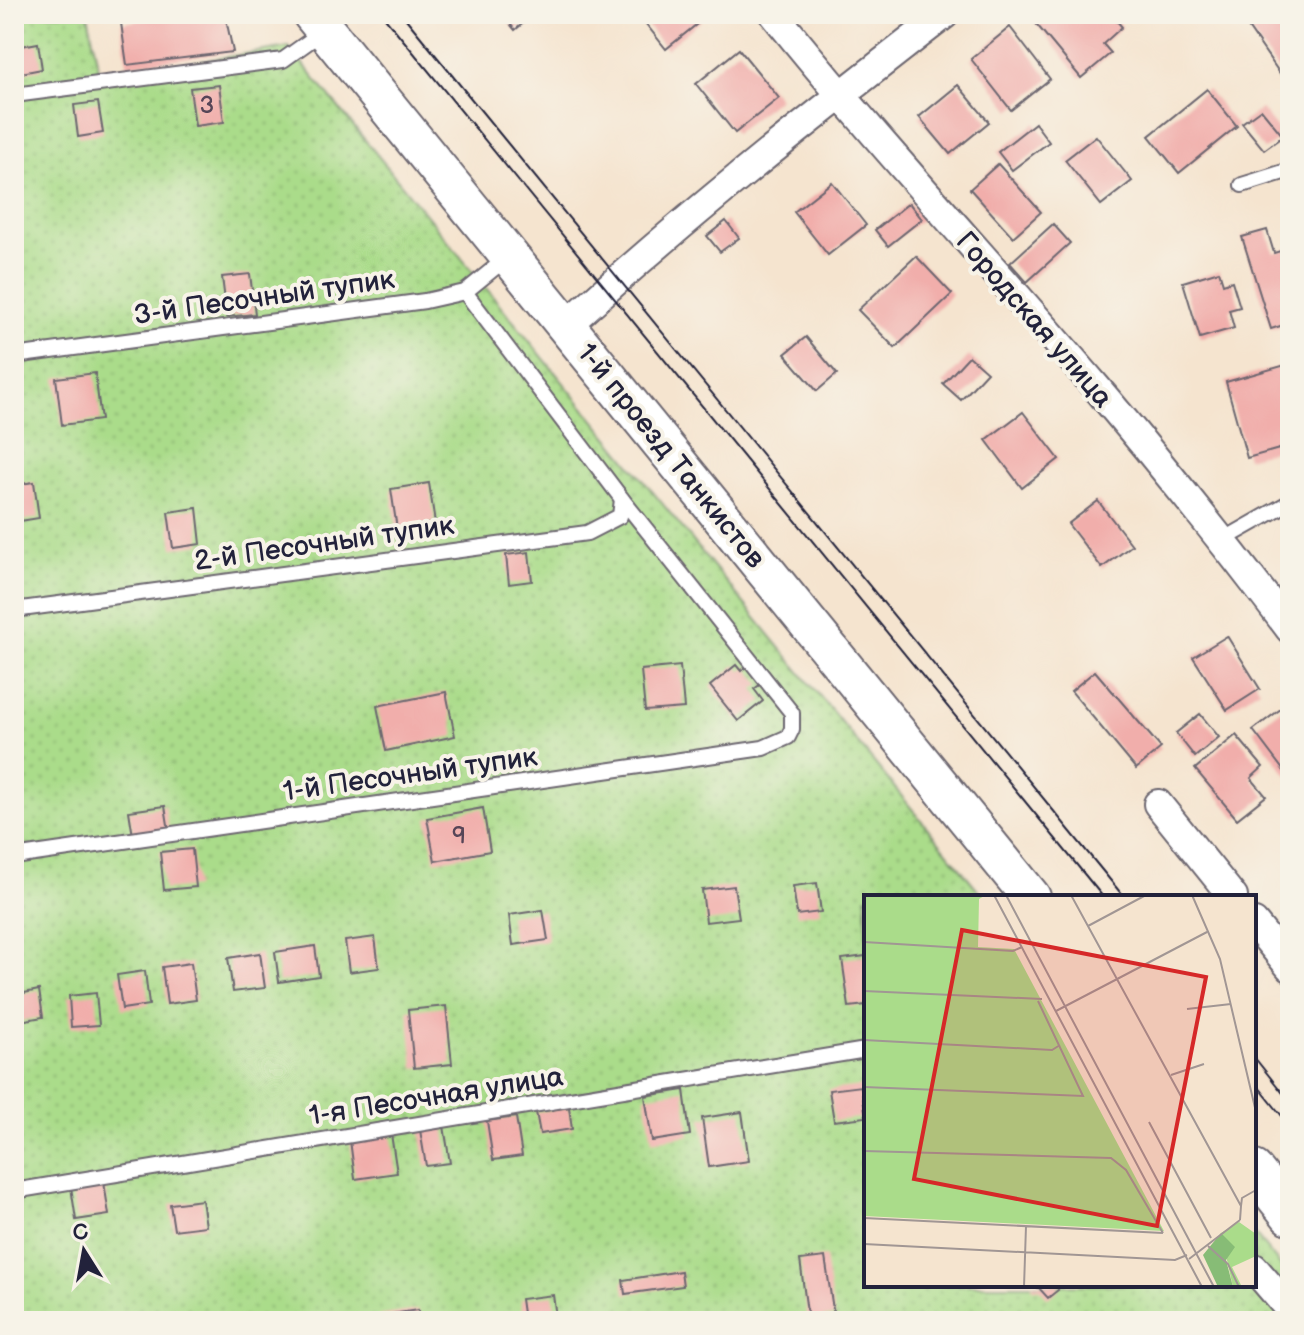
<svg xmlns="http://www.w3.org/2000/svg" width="1304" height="1335" viewBox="0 0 1304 1335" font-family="'Balsamiq Sans',sans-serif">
  <defs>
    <pattern id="park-dots" width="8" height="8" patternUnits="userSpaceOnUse" patternTransform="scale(2)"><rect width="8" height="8" fill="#aadc8a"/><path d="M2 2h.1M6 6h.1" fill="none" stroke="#92bc78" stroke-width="1.8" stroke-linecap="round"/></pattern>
  </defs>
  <rect width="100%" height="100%" fill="#f7f3e8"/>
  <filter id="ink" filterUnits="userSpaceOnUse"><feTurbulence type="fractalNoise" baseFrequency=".0125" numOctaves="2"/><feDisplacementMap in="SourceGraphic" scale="16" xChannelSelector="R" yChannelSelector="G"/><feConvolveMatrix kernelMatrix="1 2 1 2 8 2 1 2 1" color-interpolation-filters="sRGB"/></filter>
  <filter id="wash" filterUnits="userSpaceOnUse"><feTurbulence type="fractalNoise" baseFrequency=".006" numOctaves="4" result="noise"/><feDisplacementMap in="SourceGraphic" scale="32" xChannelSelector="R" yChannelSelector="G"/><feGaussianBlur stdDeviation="1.8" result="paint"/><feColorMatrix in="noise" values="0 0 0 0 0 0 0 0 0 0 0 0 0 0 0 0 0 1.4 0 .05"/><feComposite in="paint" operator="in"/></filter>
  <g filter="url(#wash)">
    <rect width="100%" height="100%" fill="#f5e4cf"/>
    <polygon fill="url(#park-dots)" stroke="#667f62" stroke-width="2" points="14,14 88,14 100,77 289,47 984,897 866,897 866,1285 1254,1285 1254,1233 1290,1278 1290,1321 14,1321"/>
    <g id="blocks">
      <g fill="#f1aeab">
        <polygon points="187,14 225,14 233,52 127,65 121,23"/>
        <polygon points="502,14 534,14 515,30"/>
        <polygon points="638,14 697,14 702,20 666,49"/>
        <polygon points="1028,14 1111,14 1122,27 1103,44 1111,53 1081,78"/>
        <polygon points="1252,14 1290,14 1290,88 1243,20"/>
        <polygon points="1010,27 1050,79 1011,110 971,59"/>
        <polygon points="38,43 42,69 21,73 16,47"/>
        <polygon points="739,49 779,98 735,133 696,84"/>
        <polygon points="219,85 224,122 195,126 190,88"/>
        <polygon points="958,85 989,122 950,154 919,117"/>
        <polygon points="1207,89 1237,126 1179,173 1149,136"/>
        <polygon points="98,102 103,133 78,137 74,105"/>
        <polygon points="1261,109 1283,136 1264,150 1242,123"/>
        <polygon points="1035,123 1049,142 1012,170 998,152"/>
        <polygon points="1096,136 1132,181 1101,205 1065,160"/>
        <polygon points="998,164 1041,212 1013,237 970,189"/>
        <polygon points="832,182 866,225 828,255 794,212"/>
        <polygon points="909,203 922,219 888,246 875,230"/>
        <polygon points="726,221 739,238 720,252 707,236"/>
        <polygon points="1053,224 1070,243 1027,282 1010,263"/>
        <polygon points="1267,230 1274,253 1290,248 1290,287 1286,288 1290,300 1290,323 1271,329 1242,237"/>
        <polygon points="916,256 952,294 895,348 858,310"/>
        <polygon points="1219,271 1223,284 1232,281 1240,307 1229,310 1234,328 1200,338 1183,282"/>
        <polygon points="250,274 255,314 227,317 222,277"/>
        <polygon points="806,337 837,374 817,391 785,354"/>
        <polygon points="969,356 987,372 961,400 943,384"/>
        <polygon points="1289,364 1290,446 1247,458 1226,382"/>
        <polygon points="95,373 101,420 62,425 56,378"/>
        <polygon points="1023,412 1059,459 1022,488 986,440"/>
        <polygon points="34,482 39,518 14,522 14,485"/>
        <polygon points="429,483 435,523 397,529 391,489"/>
        <polygon points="1098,501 1132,545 1102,568 1068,524"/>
        <polygon points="197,508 201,544 173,548 168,512"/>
        <polygon points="529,552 532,581 509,584 506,555"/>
        <polygon points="1227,636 1260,689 1227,710 1193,657"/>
        <polygon points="736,665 741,671 746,667 761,684 754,689 763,701 738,721 710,686"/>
        <polygon points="680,666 684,708 645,711 641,670"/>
        <polygon points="1095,671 1161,748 1136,769 1071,691"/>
        <polygon points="446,692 455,736 386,751 377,706"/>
        <polygon points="1290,702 1290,779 1253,730"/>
        <polygon points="1200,714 1219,737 1195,757 1176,733"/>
        <polygon points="1236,735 1263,767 1251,778 1266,796 1237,819 1195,769"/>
        <polygon points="165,806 169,831 133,836 129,811"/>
        <polygon points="483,808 490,851 435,861 427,818"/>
        <polygon points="192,849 196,887 164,890 160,852"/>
        <polygon points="817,883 821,912 797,915 793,886"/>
        <polygon points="734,886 739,918 706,922 702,890"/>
        <polygon points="543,910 548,940 513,945 509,915"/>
        <polygon points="375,937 379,968 349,972 345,941"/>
        <polygon points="315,946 319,976 279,982 275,952"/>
        <polygon points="260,953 265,988 233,992 228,958"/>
        <polygon points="866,956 866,1005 849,1007 842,959"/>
        <polygon points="191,963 196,1000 167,1004 162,967"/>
        <polygon points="145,971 149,1005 122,1009 117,975"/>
        <polygon points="39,990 43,1017 14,1022 14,995"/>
        <polygon points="96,993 99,1025 71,1027 69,996"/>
        <polygon points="446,1006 452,1064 414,1068 408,1010"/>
        <polygon points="861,1086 866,1117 834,1121 829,1090"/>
        <polygon points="684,1090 690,1135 652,1141 645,1096"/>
        <polygon points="569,1107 572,1129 540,1134 536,1112"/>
        <polygon points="742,1112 749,1161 709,1167 702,1118"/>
        <polygon points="516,1117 522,1156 493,1160 487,1121"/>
        <polygon points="444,1126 450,1163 426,1166 420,1130"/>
        <polygon points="391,1134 397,1173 355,1179 350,1140"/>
        <polygon points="104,1182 109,1215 76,1220 71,1187"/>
        <polygon points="202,1200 206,1226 174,1230 170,1204"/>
        <polygon points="825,1257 834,1316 808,1320 800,1260"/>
        <polygon points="681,1271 683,1286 625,1294 623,1280"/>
        <polygon points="1032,1285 1059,1285 1058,1290 1048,1298 1039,1288 1033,1288"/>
        <polygon points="553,1295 556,1317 524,1321 521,1299"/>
        <polygon points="418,1310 419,1321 380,1321 379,1316"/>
      </g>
    </g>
  </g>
  <g filter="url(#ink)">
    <use href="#blocks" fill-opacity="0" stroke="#6c666f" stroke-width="2"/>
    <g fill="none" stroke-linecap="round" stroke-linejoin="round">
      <defs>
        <g id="service">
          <polyline points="14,95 283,60 325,30"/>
          <polyline points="1242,185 1290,170"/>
          <polyline points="14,356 425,301 465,292 508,257"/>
          <polyline points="1223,540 1290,502"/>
          <polyline points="14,610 587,533 620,516 622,499"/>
          <polyline points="14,857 763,748 788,737 792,729 792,713 622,499 465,292"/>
          <polyline points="14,1191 866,1050"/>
        </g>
        <g id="minor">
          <path d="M774,14c103,128 215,248 322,373 67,79 131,159 194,242"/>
          <path d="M566,326c121,-111 250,-212 379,-312"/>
          <polyline points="1158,804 1233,897"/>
          <polyline points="1254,923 1290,967"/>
          <polyline points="1254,1268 1290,1310"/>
        </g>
        <g id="secondary">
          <polyline points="312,14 1031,897"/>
          <polyline points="1254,1170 1290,1215"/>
        </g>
      </defs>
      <use href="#service" stroke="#6c666f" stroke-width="18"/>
      <use href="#minor" stroke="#6c666f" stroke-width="32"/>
      <use href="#secondary" stroke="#6c666f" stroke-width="42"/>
      <use href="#service" stroke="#fff" stroke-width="14"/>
      <use href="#minor" stroke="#fff" stroke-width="28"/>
      <use href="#secondary" stroke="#fff" stroke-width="38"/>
      <g stroke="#22223b" stroke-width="2">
        <polyline points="382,14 1103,897"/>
        <polyline points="402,14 1124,897"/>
        <polyline points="1254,1057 1290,1102"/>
        <polyline points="1254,1081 1290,1126"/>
      </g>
    </g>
  </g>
  <g text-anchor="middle" stroke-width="8" stroke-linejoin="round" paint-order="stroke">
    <g font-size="24" fill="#564557">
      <text x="207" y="113">3</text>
      <text x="459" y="843">9</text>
    </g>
    <g font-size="28" fill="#22223b" stroke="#f7f3e8">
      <text transform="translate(264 296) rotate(-8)" y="10">3-й Песочный тупик</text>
      <text transform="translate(1035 319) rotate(49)" y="10">Городская улица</text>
      <text transform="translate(672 455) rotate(51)" y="10">1-й проезд Танкистов</text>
      <text transform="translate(324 542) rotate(-8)" y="10">2-й Песочный тупик</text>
      <text transform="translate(410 773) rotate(-8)" y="10">1-й Песочный тупик</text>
      <text transform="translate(436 1095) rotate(-9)" y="10">1-я Песочная улица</text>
    </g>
  </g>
  <g transform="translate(864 895)">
    <rect width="392" height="392" fill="#f5e4cf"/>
    <path d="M375,327l17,12v22l-24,11 10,20h-9l-12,-54z" fill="#aadc8a"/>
    <path d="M357,338l14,14 -9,13 7,27h-15l-15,-32z" fill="#87bc76"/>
    <path d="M0,0h122l-7,4 -1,48 36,2 150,282 -300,-15z" fill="#aadc8a"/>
    <path fill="none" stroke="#a19694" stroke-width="2" d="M52,0h67M130,0l208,392M142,0l208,392M207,0l170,311 -1,14M328,0l28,64 36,153M224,31l58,-31M0,47l149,9 9,-4M0,96l178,8M323,114l44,-5M192,116l151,-79M0,145l188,10 8,-5M307,180l33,-11M0,192l219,9 -45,-95M285,227l62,116M0,256l247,7 15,12 37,63M377,311l1,-8 14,-8M0,323l299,15M0,349l311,16 12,-5M344,351l20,18 11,23M325,364l51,-39M160,392l2,-61"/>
    <path fill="#d62828" fill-opacity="0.15" stroke="#d62828" stroke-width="4" d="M98,35l244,47 -49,249 -243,-47z"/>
    <rect width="392" height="392" fill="none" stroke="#22223b" stroke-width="4"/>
  </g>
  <rect width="1304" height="1335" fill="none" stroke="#f7f3e8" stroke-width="48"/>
  <g transform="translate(84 1251) rotate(349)" stroke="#f7f3e8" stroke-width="6" paint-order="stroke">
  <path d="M0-6L14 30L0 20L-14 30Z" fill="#22223b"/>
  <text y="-12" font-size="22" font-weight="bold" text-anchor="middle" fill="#22223b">С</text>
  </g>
</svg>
